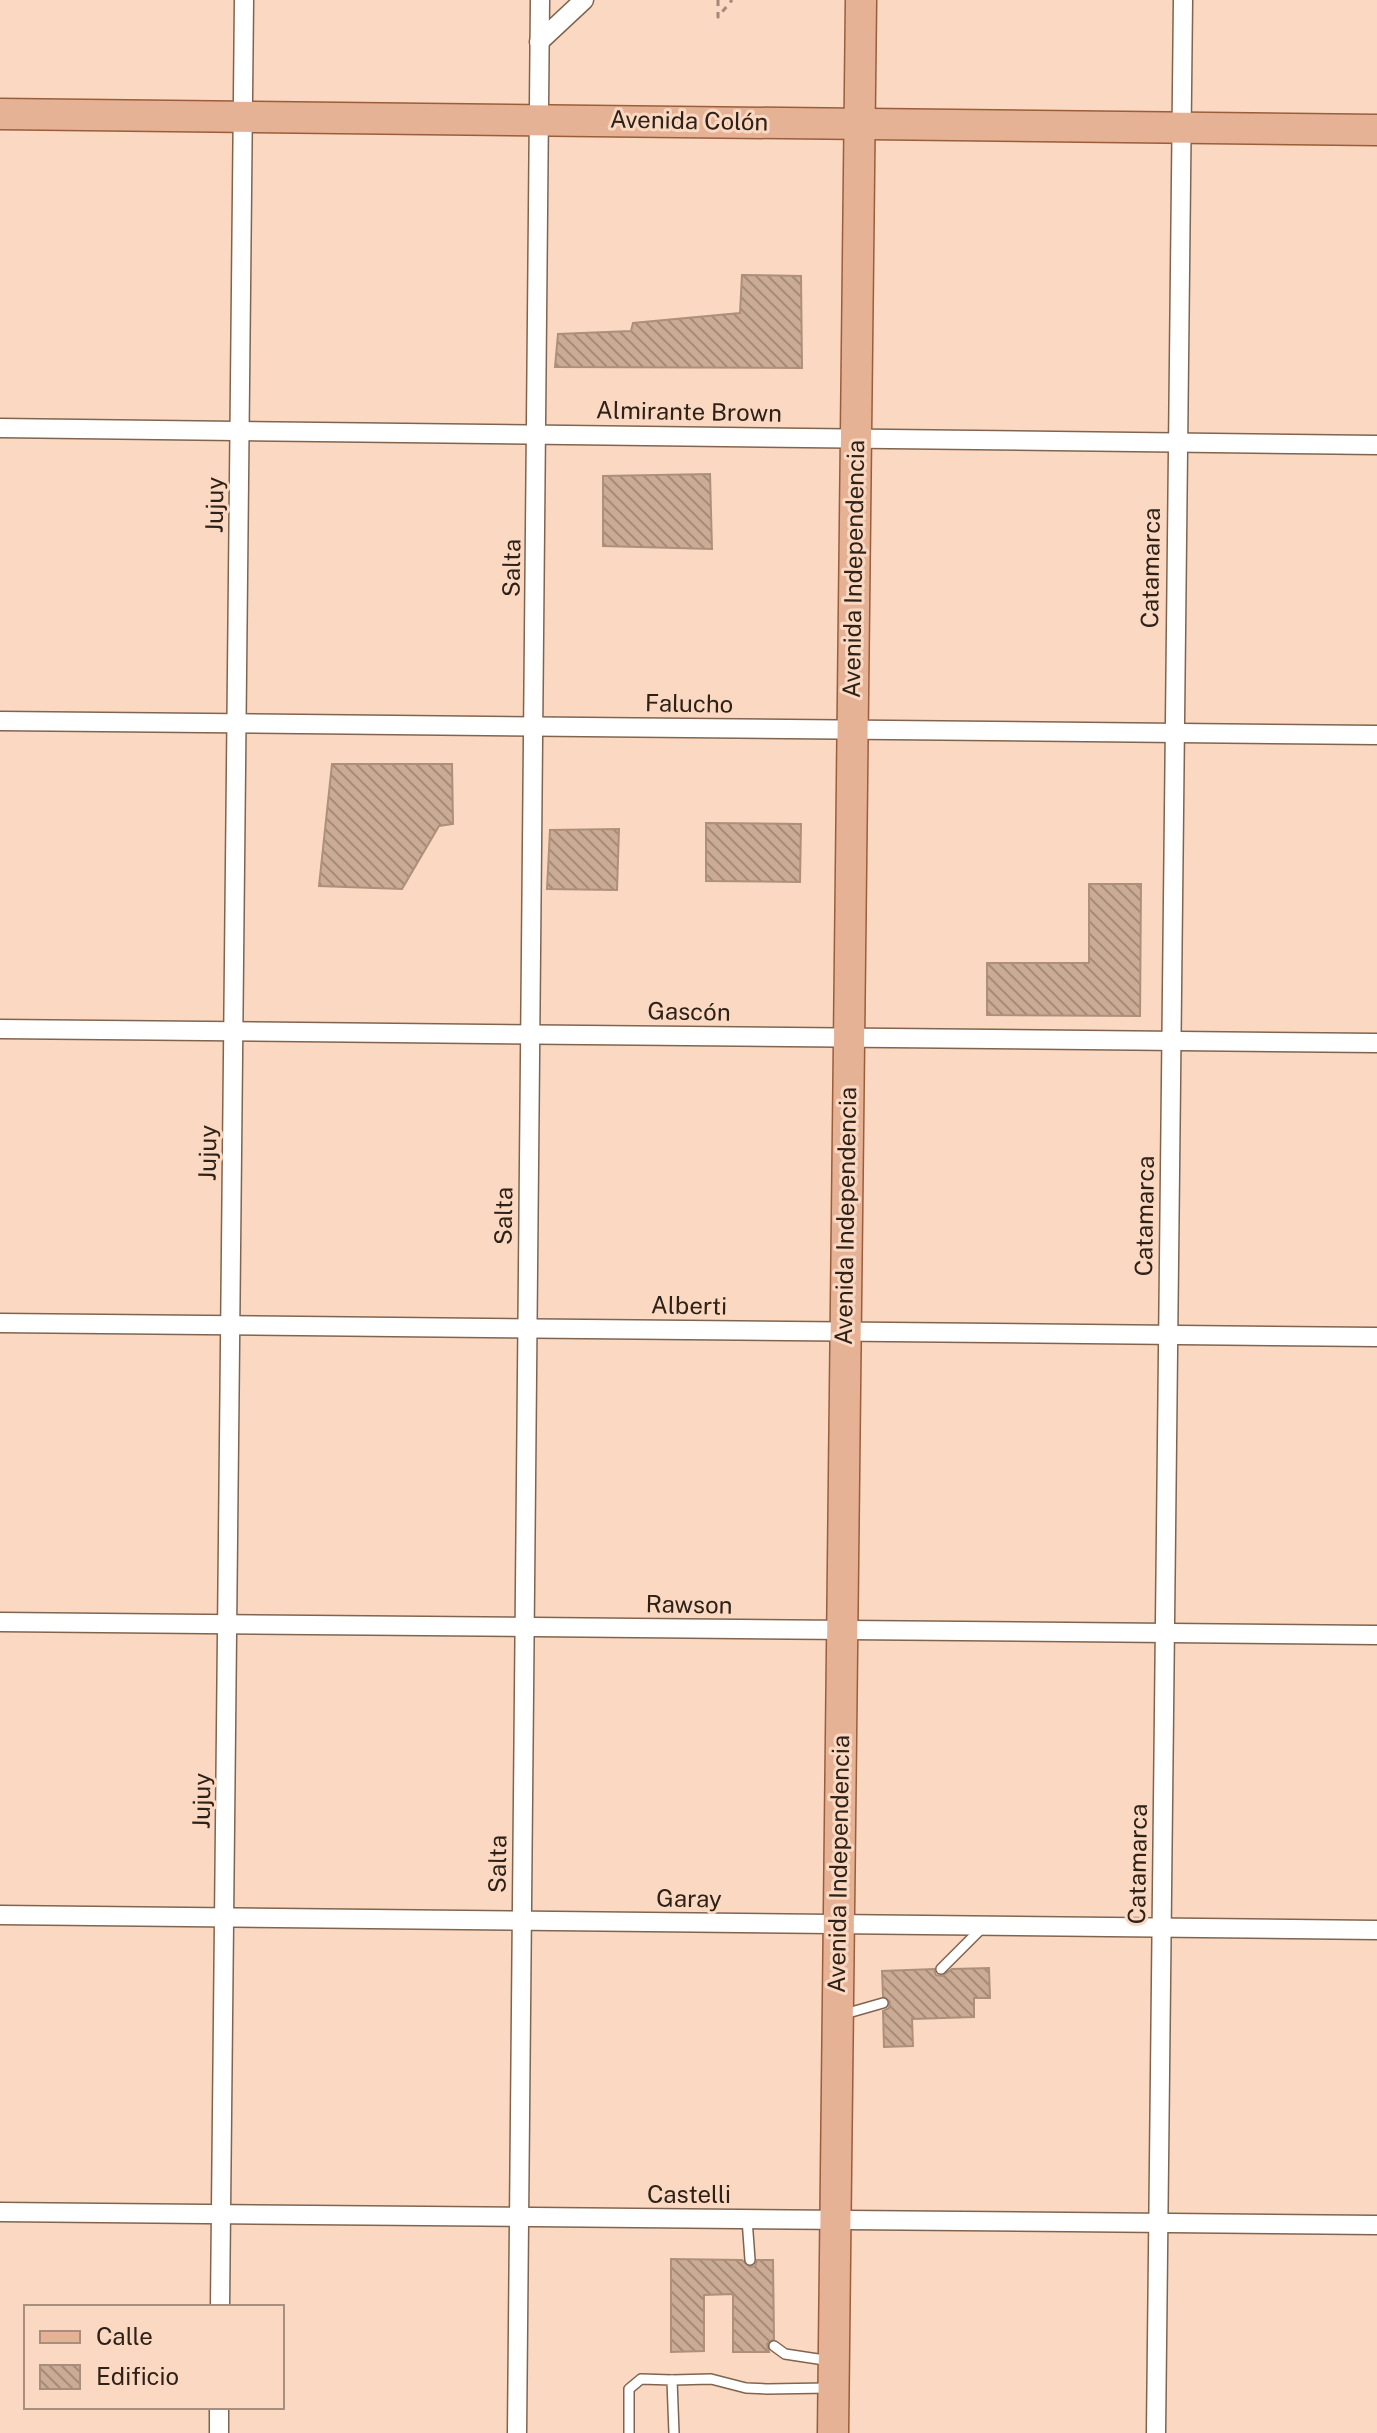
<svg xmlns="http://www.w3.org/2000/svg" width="1377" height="2433" viewBox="0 0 1377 2433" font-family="'Public Sans',sans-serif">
  <defs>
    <pattern id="building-back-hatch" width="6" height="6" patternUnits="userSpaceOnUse" patternTransform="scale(2)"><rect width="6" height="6" fill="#cbab94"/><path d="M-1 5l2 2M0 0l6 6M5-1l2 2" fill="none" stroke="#a58b78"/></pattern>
  </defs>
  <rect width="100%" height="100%" fill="#fad8c1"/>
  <g fill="url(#building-back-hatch)" stroke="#ae907a" stroke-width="2">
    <polygon points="742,275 801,276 802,368 555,367 558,334 631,331 633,323 740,313"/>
    <polygon points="710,474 712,549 603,546 603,476"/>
    <polygon points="332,764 452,764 453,824 439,826 402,889 319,886"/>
    <polygon points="706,823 801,824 800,882 706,881"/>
    <polygon points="619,829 617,890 547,889 550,830"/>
    <polygon points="1089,884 1141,884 1140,1016 987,1015 987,963 1089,963"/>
    <polygon points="989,1968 990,1998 974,1998 974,2017 912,2019 913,2046 884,2047 883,2011 889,2008 890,2002 883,1996 882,1971 934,1969 936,1975 942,1976 952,1969"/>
    <polygon points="671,2259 742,2260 750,2267 755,2266 757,2260 773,2260 774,2339 767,2344 769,2352 733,2352 733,2294 704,2295 704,2351 671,2352"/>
  </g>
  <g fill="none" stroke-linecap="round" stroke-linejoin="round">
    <defs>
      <g id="service">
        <polyline points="941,1969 984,1926"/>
        <polyline points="841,2015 883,2003"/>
        <polyline points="747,2219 750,2260"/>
        <polyline points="774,2346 785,2354 831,2361"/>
        <polyline points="672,2380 711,2379 746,2388 767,2389 828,2388"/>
        <polyline points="629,2433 629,2389 641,2379 672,2380 674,2433"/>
      </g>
      <g id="minor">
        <polyline points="539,42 584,0"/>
        <polyline points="0,428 1377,445"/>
        <polyline points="0,721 1377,735"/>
        <polyline points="0,1029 1377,1043"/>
        <polyline points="0,1323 1377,1337"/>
        <polyline points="0,1622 1377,1635"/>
        <polyline points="0,1915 1377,1930"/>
        <polyline points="0,2212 1377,2225"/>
        <polyline points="220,2307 244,0"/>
        <polyline points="219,2433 219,2407"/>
        <polyline points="517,2433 540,0"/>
        <polyline points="1156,2433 1183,0"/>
      </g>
      <g id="primary">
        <polyline points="0,114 1377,130"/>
        <polyline points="833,2433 861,0"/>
      </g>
    </defs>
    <use href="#service" stroke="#80644f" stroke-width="12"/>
    <use href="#minor" stroke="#80644f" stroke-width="21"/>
    <use href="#primary" stroke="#9a5e3b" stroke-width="33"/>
    <polyline stroke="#a28978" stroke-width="3" stroke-dasharray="6 6" stroke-linecap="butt" points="718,0 718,17 732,0"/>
    <use href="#service" stroke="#fff" stroke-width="9"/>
    <use href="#minor" stroke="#fff" stroke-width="18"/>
    <use href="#primary" stroke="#e6b295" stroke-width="30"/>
  </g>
  <g text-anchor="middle" stroke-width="6" stroke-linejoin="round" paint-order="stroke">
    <g font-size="24" fill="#2d2118" stroke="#fad8c1">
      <text transform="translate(689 121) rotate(1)" y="8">Avenida Colón</text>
      <text transform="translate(689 412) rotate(1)" y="8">Almirante Brown</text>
      <text transform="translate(215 505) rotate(-89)" y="8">Jujuy</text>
      <text transform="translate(512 568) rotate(-89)" y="8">Salta</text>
      <text transform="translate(1151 568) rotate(-89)" y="8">Catamarca</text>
      <text transform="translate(854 569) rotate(-89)" y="8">Avenida Independencia</text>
      <text transform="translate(689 704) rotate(1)" y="8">Falucho</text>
      <text transform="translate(689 1012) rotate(1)" y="8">Gascón</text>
      <text transform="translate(208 1153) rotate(-89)" y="8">Jujuy</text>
      <text transform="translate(504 1216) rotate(-89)" y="8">Salta</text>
      <text transform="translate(846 1216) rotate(-89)" y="8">Avenida Independencia</text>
      <text transform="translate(1145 1216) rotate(-89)" y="8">Catamarca</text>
      <text transform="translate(689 1306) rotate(1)" y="8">Alberti</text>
      <text transform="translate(689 1605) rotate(1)" y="8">Rawson</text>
      <text transform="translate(202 1801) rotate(-89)" y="8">Jujuy</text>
      <text transform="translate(498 1864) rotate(-89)" y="8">Salta</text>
      <text transform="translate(839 1864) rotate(-89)" y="8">Avenida Independencia</text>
      <text transform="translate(1138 1864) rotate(-89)" y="8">Catamarca</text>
      <text transform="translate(689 1899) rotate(1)" y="8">Garay</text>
      <text x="689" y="2203">Castelli</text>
    </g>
  </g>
  <rect x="24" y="2305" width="260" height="104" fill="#fad8c1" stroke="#a88f7d" stroke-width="2"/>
  <rect x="40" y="2331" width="40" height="12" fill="#e6b295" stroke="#a88f7d" stroke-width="2"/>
  <text x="96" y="2345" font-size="24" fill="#2d2118">Calle</text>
  <rect x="40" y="2365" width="40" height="24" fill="url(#building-back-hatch)" stroke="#a88f7d" stroke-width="2"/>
  <text x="96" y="2385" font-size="24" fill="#2d2118">Edificio</text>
</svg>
